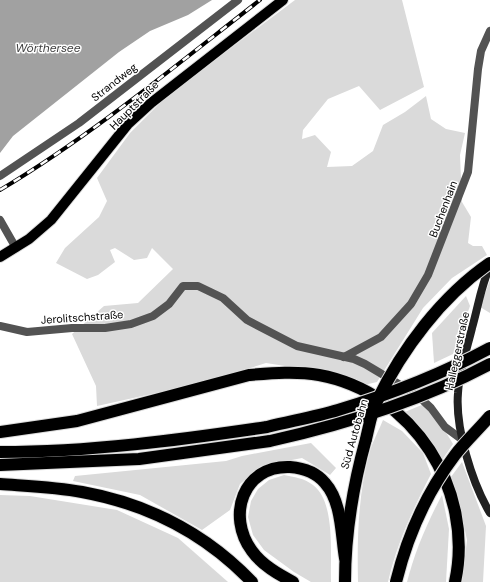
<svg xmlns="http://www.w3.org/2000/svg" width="490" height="582" viewBox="0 0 490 582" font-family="'DM Sans',sans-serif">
  <rect width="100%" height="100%" fill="#fff"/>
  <g fill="#dadada">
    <polygon points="295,0 402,0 424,87 380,110 359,86 328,99 303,130 302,139 315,135 331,152 327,167 352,166 373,151 383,125 405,112 426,96 431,119 446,129 465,133 460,155 462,202 471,217 468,243 473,246 482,246 487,255 452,278 423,308 377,382 364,385 343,375 266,363 206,382 97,406 96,386 72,334 104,306 138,303 173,269 152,248 147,258 134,260 115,248 110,250 115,262 98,275 87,279 56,263 65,248 99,217 107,201 97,178 130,133 168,95"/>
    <polygon points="490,280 490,313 480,307"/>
    <polygon points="466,296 470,306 453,354 434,363 432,333"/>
    <polygon points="424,404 441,424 453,444 442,460 426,436 405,412"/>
    <path d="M383,420l19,11 21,22 8,21c-18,35 -34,69 -43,108h-30c-1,-43 0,-89 12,-131 3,-10 9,-21 13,-31z"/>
    <polygon points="311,443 336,468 330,475 302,458 261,466 240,484 230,510 202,530 140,495 73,481 75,476 226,461 242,456"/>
    <polygon points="462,462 486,526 483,582 462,582 467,540 461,512 451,477"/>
    <path d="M284,475c10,2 20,3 29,10 23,17 17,71 18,97h-20l-17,-10 -30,-22 -11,-15 -5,-18 3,-16 7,-12 11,-9z"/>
    <polygon points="0,495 30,496 117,510 178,538 228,582 0,582"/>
    <path d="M442,495l7,34 -3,53h-39c8,-31 20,-59 35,-87z"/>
  </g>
  <polygon fill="#a1a1a1" points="0,0 212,0 188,15 150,31 119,52 13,136 0,153"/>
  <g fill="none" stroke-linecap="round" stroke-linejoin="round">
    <defs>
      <polyline id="primary" points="0,257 29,239 51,220 128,124 151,103 283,0"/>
      <g id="motorway">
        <path d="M0,432l77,-11 172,-46c24,-2 47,-4 70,0 94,17 156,115 136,207"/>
        <path d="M0,452c90,0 179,-12 267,-25"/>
        <polyline points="0,465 139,459 270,441"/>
        <path d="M0,484c27,2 56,3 82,8 66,12 124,42 170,90"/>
        <path d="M293,582c-15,-8 -31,-17 -41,-31 -26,-35 -9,-86 38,-84 13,1 26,5 35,16 17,19 16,51 20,75"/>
        <path d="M345,582c0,-48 8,-96 21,-143"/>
      </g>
    </defs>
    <use href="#primary" stroke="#dbdbdb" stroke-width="12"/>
    <use href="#motorway" stroke="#dbdbdb" stroke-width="14"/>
    <g stroke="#535353" stroke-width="8">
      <polyline points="0,176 79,123 238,0"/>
      <polyline points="0,220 16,248"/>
      <polyline points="0,326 27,332 72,328 105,328 131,324 153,316 169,304 183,286 198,286 223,298 247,320 297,346 354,359 365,364 417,395 431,408 445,427 464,441"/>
      <polyline points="344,357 381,337 411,304 428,275 468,172 478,69 481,51 490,31"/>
    </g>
    <path stroke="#202020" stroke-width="8" d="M490,266c-9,20 -12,41 -18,62 -5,21 -13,43 -14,65 -3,35 14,90 32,120"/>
    <use href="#primary" stroke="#000" stroke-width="10"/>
    <use href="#motorway" stroke="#000" stroke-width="12"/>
    <defs>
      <path id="rail" d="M0,190c92,-55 175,-124 260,-190"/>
    </defs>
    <use href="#rail" stroke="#000" stroke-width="4"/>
    <use href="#rail" stroke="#fff" stroke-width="2.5" stroke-dasharray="8" stroke-linecap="butt"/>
    <defs>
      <g id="motorway-bridge">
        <path d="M267,427c24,-6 48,-10 71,-17 53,-16 104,-36 152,-62"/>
        <path d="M366,439c3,-12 5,-26 11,-38 25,-52 65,-105 113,-138"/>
        <path d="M270,441c76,-17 151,-40 220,-77"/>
        <path d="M396,582c11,-45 31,-90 59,-127 11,-14 24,-26 35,-39"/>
      </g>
    </defs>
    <use href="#motorway-bridge" stroke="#dbdbdb" stroke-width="14" stroke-linecap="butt"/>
    <use href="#motorway-bridge" stroke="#000" stroke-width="12"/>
  </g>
  <g text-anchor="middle" stroke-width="3" stroke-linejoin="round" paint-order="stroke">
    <g font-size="11" fill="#000" stroke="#fff">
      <text transform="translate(114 82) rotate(-38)" y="4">Strandweg</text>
      <text transform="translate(134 105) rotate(-45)" y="4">Hauptstraße</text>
      <text transform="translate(443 209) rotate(-69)" y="4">Buchenhain</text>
      <text transform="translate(82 317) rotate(-4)" y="4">Jerolitschstraße</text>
      <text transform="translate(457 351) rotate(-78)" y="4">Halleggerstraße</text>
      <text transform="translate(354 434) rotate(-74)" y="4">Süd Autobahn</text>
    </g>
    <g font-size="12" font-style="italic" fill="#424242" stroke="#fff">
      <text x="48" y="52">Wörthersee</text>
    </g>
  </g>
</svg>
